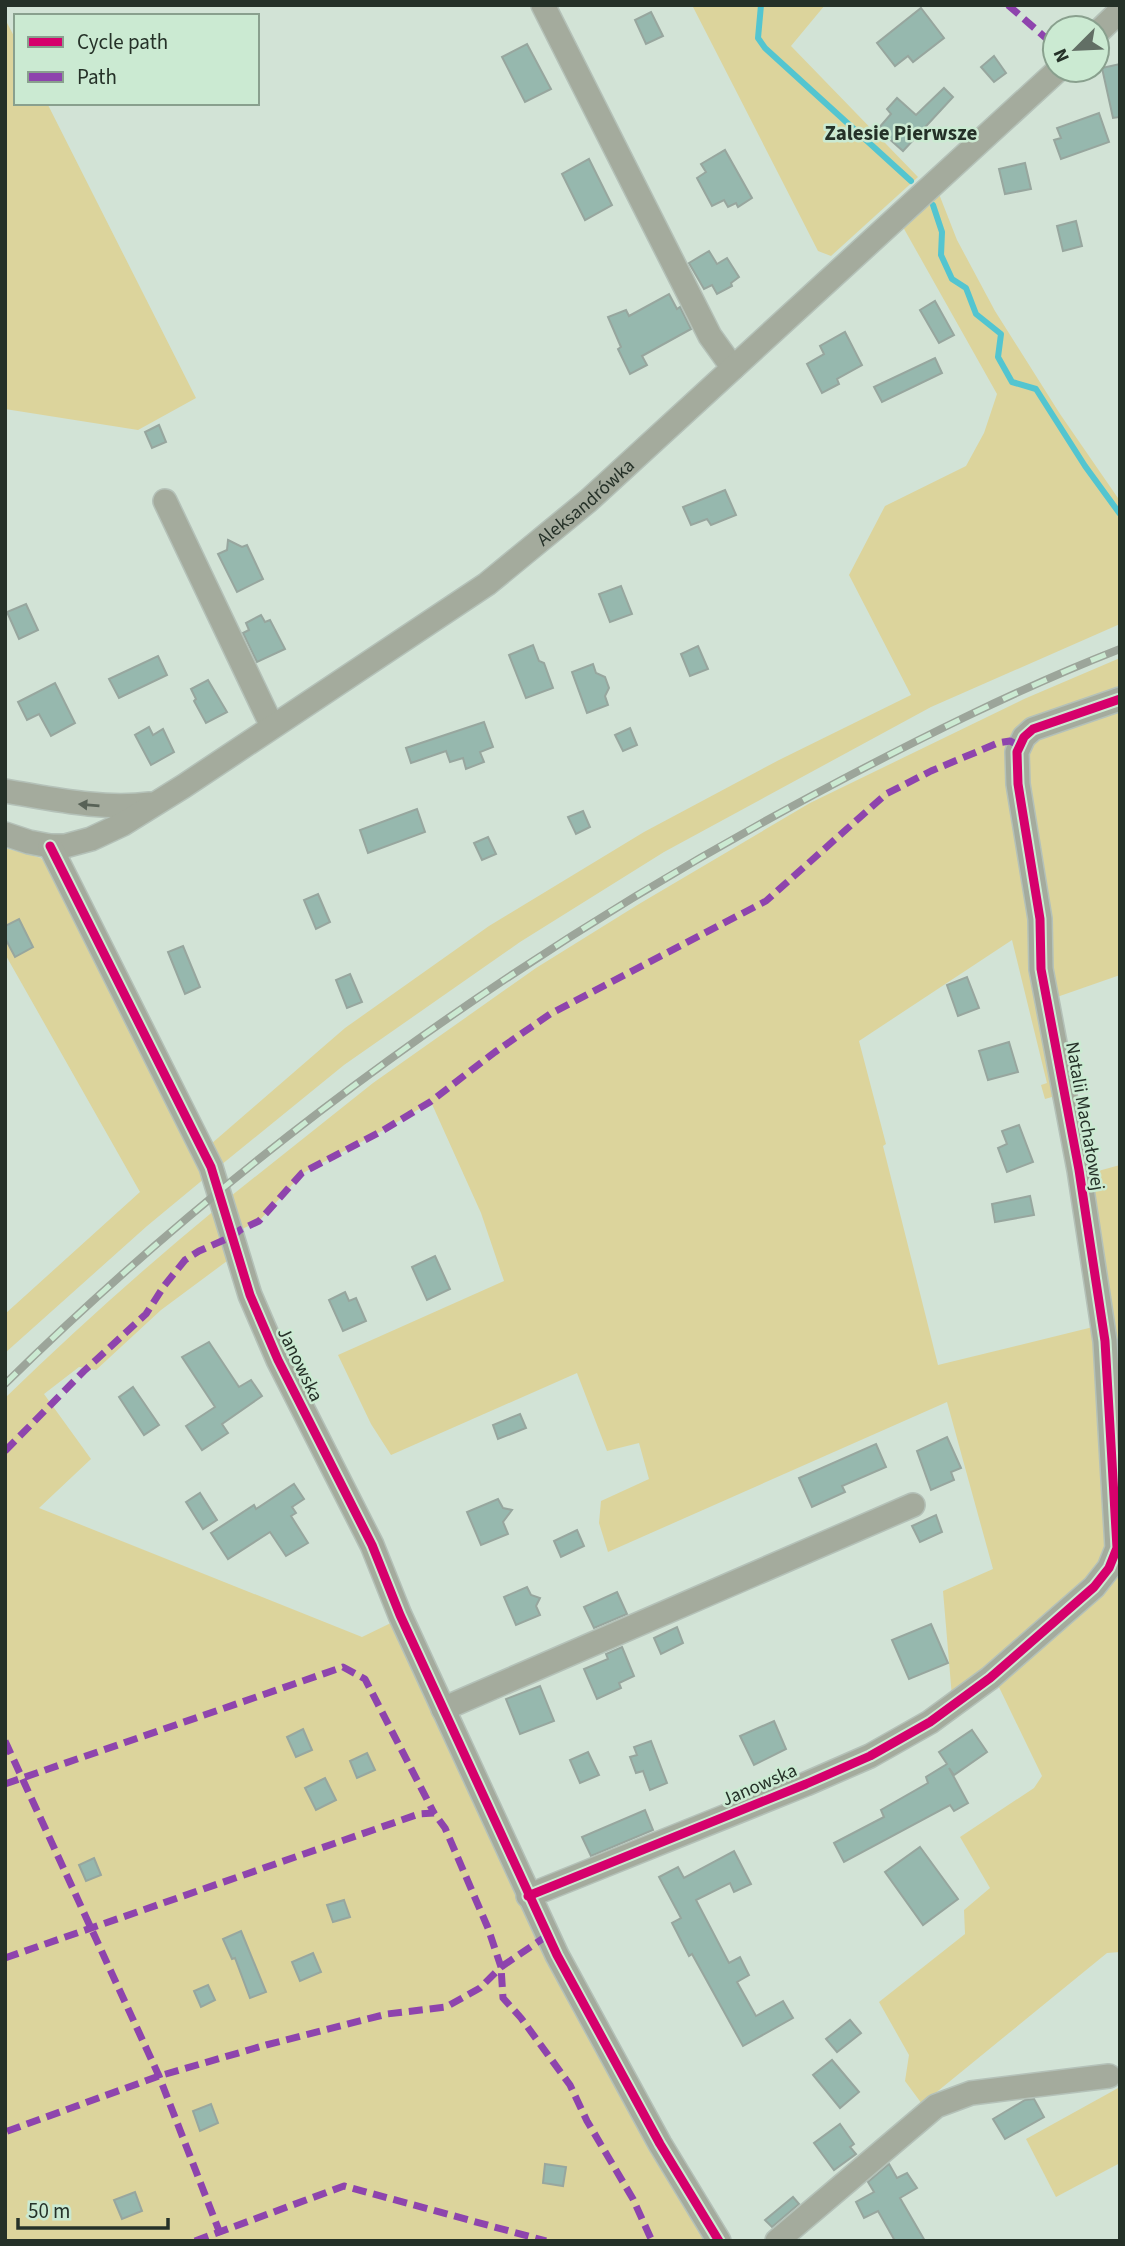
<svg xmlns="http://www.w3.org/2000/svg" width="1125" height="2246" viewBox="0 0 1125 2246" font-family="'Source Sans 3',sans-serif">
  <rect width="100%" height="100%" fill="#d2e3d6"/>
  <g fill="#dcd49c" fill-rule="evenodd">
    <polygon points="692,5 825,5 791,46 918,177 831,256 818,251"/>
    <polygon points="5,19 16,40 16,103 47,103 196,398 138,430 5,409"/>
    <polygon points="939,194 957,240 995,311 1060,414 1120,501 1120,624 931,707 664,852 520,942 344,1065 221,1165 211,1144 345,1028 489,926 644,832 779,760 911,695 849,575 885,506 966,466 984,433 997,394 903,227"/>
    <path d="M1120,658v36l-98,36 78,612 12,205 -8,18 -152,132 -9,-106 50,-22 -46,-167 -339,150 -9,-29 2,-22 48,-22 -10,-36 -32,8 -30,-78 -186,82 -20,-31 -33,-69 166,-74 -23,-68 -50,-111 -49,29 -79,42 -44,48 -19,9 -9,-34 142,-113 163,-115 103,-64 171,-101 214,-104zM1012,940l35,143 -6,2 4,14 7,-2 7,21 34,209 -155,38 -55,-219 3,-2 -27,-103z"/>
    <polygon points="1120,703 1120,975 1057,997 1091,1173 1120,1165 1120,1513 1047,970 1023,753 1030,741"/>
    <polygon points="5,848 41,858 48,867 205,1178 147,1226 5,1353 5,1314 140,1192 5,954"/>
    <path d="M216,1209l11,52 -66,49 -65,60 -17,-3 -35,27 47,65 -52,49 323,129 33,-16 151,338 97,174 65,108h-703v-843c68,-66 138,-129 211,-189z"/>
    <polygon points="1120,1560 1120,1952 1107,1953 922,2104 905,2081 909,2055 879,2002 965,1934 964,1910 990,1888 960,1837 1034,1788 1042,1776 997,1683"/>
    <polygon points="1120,2087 1120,2163 1056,2197 1026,2139"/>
  </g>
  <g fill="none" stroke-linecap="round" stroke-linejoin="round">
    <g stroke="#53c5d0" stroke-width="6">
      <polyline points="761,5 758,38 765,48 911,181"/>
      <polyline points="933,205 942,232 941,255 952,279 966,288 976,314 1001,334 998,357 1012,382 1036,389 1085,466 1120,514"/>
    </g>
  </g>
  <g fill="#96b8ae" stroke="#97a69e" stroke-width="2">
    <polygon points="921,8 944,38 913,62 908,56 895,66 877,43"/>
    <polygon points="651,12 663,36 646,44 635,20"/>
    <polygon points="527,44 551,89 525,102 502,57"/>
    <polygon points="994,56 1006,73 994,82 981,67"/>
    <polygon points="1120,64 1120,117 1113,118 1102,68"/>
    <polygon points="944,88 953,97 903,151 878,129 891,114 887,109 897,98 916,115"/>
    <polygon points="1099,113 1109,142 1061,159 1054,140 1061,138 1057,128"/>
    <polygon points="725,150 752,198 738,207 736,203 728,207 724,200 712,206 697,178 706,172 701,164"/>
    <polygon points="589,159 612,205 585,220 562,174"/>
    <polygon points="1025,163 1031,189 1005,194 999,169"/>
    <polygon points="1076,221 1082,246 1063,251 1057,226"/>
    <polygon points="709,251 717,264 727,258 739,277 731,283 732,286 717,294 712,285 704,289 689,263"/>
    <polygon points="669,294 677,309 680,307 691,329 642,356 647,365 630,374 618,349 621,347 608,317 626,310 629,316"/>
    <polygon points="935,301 954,335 939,343 920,310"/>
    <polygon points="845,332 862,365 837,379 839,384 822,393 807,364 824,354 820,346"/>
    <polygon points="935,358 942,373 882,402 874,387"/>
    <polygon points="159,425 166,442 152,448 145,432"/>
    <polygon points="725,490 736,515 711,525 707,519 691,525 683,507"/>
    <polygon points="228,540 242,547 247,545 263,579 237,592 218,554 227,550"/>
    <polygon points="621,586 632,614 610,622 599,594"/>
    <polygon points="26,604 38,630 19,639 7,612"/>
    <polygon points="261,615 265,622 270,620 285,649 257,662 243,633 249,630 246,623"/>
    <polygon points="533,645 539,661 544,663 553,688 526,698 509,655"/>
    <polygon points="698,646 708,669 690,676 681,654"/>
    <polygon points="158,656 167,675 119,698 109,679"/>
    <polygon points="593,664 596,673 605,677 609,688 605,696 608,705 587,713 572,672"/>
    <polygon points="208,680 227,712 206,723 194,701 196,699 191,689"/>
    <polygon points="55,683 75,723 51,736 39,714 27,720 18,702"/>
    <polygon points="484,722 493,747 480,752 484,762 466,769 463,758 450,762 446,751 411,763 406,748"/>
    <polygon points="149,727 153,735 163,729 174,752 151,765 135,735"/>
    <polygon points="630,728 637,745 623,751 615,735"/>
    <polygon points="417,809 425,832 368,853 360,830"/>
    <polygon points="583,811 590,827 576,834 568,817"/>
    <polygon points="488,837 496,854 482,860 474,843"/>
    <polygon points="318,894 330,922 316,929 304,900"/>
    <polygon points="19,919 33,947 15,957 5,938 5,926"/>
    <polygon points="183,946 200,987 185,994 168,952"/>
    <polygon points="350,974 362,1002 347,1008 336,980"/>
    <polygon points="967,977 979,1008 958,1016 947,985"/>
    <polygon points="1009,1042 1018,1072 988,1080 979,1051"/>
    <polygon points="1019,1125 1033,1162 1007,1172 998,1148 1007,1144 1002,1131"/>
    <polygon points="1030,1196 1034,1215 995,1222 992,1204"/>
    <polygon points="435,1256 450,1289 427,1300 412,1267"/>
    <polygon points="345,1292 349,1301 356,1298 366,1321 343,1331 329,1300"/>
    <polygon points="209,1342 239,1387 251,1380 262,1396 222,1424 228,1433 202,1450 186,1426 215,1407 182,1357"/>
    <polygon points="133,1387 159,1425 144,1435 119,1397"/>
    <polygon points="520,1414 526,1428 498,1439 493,1425"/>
    <polygon points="947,1437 961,1468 951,1472 954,1480 931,1490 917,1451"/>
    <polygon points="876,1444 886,1467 842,1486 845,1492 812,1507 799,1478"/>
    <polygon points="294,1484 304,1499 292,1507 296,1513 291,1516 308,1543 286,1556 270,1532 228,1559 211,1533 254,1505 256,1509"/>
    <polygon points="200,1493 217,1520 203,1529 186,1502"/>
    <polygon points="498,1499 503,1508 512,1510 503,1522 508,1534 481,1545 467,1512"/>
    <polygon points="936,1515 942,1532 920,1542 912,1526"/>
    <polygon points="577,1530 584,1546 561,1557 554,1541"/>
    <polygon points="527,1587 531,1595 540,1598 536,1606 540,1615 516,1625 504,1597"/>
    <polygon points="617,1592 627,1614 594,1628 584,1607"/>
    <polygon points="931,1624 948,1663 909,1679 892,1640"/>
    <polygon points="677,1627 683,1643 661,1654 654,1638"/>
    <polygon points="622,1647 634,1676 619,1683 621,1688 597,1699 584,1669 608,1659 606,1654"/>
    <polygon points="540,1686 554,1721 520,1734 506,1699"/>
    <polygon points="774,1721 786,1749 754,1765 740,1736"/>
    <polygon points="303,1729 312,1750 296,1757 287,1737"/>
    <polygon points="972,1730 987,1752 954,1775 949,1768 968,1803 954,1811 950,1805 844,1862 834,1843 884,1817 881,1810 928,1783 926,1777 947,1764 939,1752"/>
    <polygon points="651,1741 667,1783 650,1790 643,1771 636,1773 630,1757 637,1755 634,1747"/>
    <polygon points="588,1752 599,1775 580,1783 570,1760"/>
    <polygon points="367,1753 375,1770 357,1778 350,1761"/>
    <polygon points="325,1778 336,1800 316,1810 305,1788"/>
    <polygon points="645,1810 653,1830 591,1856 582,1837"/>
    <polygon points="920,1847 958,1899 923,1925 885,1872"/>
    <polygon points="734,1851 751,1884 734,1892 730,1883 696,1900 729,1963 740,1957 749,1975 737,1982 756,2016 783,2001 793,2018 743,2046 692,1954 689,1956 672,1923 681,1918 659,1877 678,1867 684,1878"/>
    <polygon points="94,1858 101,1875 86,1881 79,1865"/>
    <polygon points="344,1900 350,1917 333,1922 327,1905"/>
    <polygon points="241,1931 266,1992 250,1998 235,1958 232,1959 223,1939"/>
    <polygon points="313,1953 321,1972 300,1981 292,1962"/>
    <polygon points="208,1985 215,2000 201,2007 194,1991"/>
    <polygon points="850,2020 861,2033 837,2052 826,2039"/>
    <polygon points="832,2060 859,2092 840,2108 813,2075"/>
    <polygon points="1034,2099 1044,2117 1005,2139 993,2119 1025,2100"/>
    <polygon points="211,2104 218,2123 200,2131 193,2111"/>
    <polygon points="840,2124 854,2144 850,2147 856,2154 834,2170 814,2143"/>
    <polygon points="545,2164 566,2167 563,2186 543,2183"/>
    <polygon points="889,2164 897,2178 907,2173 917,2188 900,2198 925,2241 895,2241 878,2211 864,2218 856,2202 874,2192 868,2182"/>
    <polygon points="135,2192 142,2211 122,2219 114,2200"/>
    <polygon points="793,2197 799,2204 772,2227 765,2220"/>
  </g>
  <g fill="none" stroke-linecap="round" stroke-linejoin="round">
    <defs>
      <g id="minor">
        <polyline points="543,5 710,336 733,368"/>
        <polyline points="1097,33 1120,11"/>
        <polyline points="165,501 272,726"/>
        <path d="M5,791c49,8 96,19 145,13"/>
        <path id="s1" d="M5,834l24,8 21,4h15l26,-7 32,-15 61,-38 303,-202 101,-83 470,-431"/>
        <polyline points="50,846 211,1167 250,1295 278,1360 372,1545 400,1615 557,1955 660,2144 719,2241"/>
        <polyline points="443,1709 913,1505"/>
        <polyline points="528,1896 806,1784 870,1756 930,1722 990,1678 1094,1587 1109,1568 1117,1548 1105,1341 1079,1170 1041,969 1040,919 1018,784 1017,752 1024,737 1033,729 1120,699"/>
        <polyline points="777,2241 936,2106 971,2093 1109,2076"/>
      </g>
    </defs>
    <use href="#minor" stroke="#b4c1b8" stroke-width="26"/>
    <use href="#minor" stroke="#a4ab9d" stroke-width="23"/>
    <defs>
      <path id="rail" d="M5,1384c239,-235 516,-433 810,-590 99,-53 200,-104 305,-145"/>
    </defs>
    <use href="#rail" stroke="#9ca59a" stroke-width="8"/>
    <use href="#rail" stroke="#cbead2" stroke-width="5" stroke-dasharray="16" stroke-linecap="butt"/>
    <g stroke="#8e44ad" stroke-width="7" stroke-dasharray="14 7" stroke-linecap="butt">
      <polyline points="1008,5 1055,46"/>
      <polyline points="5,1451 84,1371 146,1314 164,1286 185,1260 199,1251 233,1236 240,1230 259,1221 302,1173 382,1131 430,1102 495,1052 550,1014 766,901 886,794 931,771 998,743 1010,741 1020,746"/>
      <polyline points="5,1741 159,2076 223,2241"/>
      <polyline points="5,1784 343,1667 365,1679 434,1813"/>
      <polyline points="548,1935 501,1967 503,1998 521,2018 570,2085 587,2121 633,2199 652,2241"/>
      <polyline points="5,1958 419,1814 434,1813 445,1828 488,1928 501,1967 480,1988 446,2007 387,2014 266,2045 159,2076 5,2132"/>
      <polyline points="195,2241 344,2186 546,2241"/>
    </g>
    <defs>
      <g id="cycleway">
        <polyline points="50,846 211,1167 250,1295 278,1360 372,1545 400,1615 557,1955 660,2144 719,2241"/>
        <polyline points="528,1896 806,1784 870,1756 930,1722 990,1678 1094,1587 1109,1568 1117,1548 1105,1341 1079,1170 1041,969 1040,919 1018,784 1017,752 1024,737 1033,729 1120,699"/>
      </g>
    </defs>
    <use href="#cycleway" stroke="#cbead2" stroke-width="13"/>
    <use href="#cycleway" stroke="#d6006c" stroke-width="9"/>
  </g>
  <defs><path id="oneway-solid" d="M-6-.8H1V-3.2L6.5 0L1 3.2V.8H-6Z" transform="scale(1.75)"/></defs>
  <use fill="#586257" href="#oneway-solid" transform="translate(89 805) rotate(-175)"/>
  <g text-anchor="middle" stroke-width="5" stroke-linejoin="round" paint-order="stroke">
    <g font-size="19" fill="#253128" stroke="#cbead2">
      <text dy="7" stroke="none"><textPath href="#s1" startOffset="688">Aleksandrówka</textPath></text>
      <text transform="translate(1086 1116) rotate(80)" y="7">Natalii Machałowej</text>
      <text transform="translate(301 1364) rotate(64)" y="7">Janowska</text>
      <text transform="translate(759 1784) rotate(-23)" y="7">Janowska</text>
    </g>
    <g font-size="21" font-weight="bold" fill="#253128" stroke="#cbead2">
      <text x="901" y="140">Zalesie Pierwsze</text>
    </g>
  </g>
  <rect width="1125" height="2246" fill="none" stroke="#253128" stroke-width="14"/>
  <rect x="14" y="14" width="245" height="91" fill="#cbead2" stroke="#89a08e" stroke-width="2"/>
  <rect x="28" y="37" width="35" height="10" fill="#d6006c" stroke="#89a08e" stroke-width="2"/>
  <text x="77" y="49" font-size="21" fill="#253128">Cycle path</text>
  <rect x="28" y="72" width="35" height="10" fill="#8e44ad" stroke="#89a08e" stroke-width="2"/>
  <text x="77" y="84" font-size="21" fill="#253128">Path</text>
  <g transform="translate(1076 49) rotate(246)"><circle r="33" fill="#cbead2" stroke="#89a08e" stroke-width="2"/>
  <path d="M0-5L12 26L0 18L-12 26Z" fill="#626f65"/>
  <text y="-10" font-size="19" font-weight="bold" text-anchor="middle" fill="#253128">N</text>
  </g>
  <path d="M18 2218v10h150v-10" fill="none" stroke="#253128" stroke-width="3.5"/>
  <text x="28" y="2218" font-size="21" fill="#253128" stroke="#cbead2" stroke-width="5" paint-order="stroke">50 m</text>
</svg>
